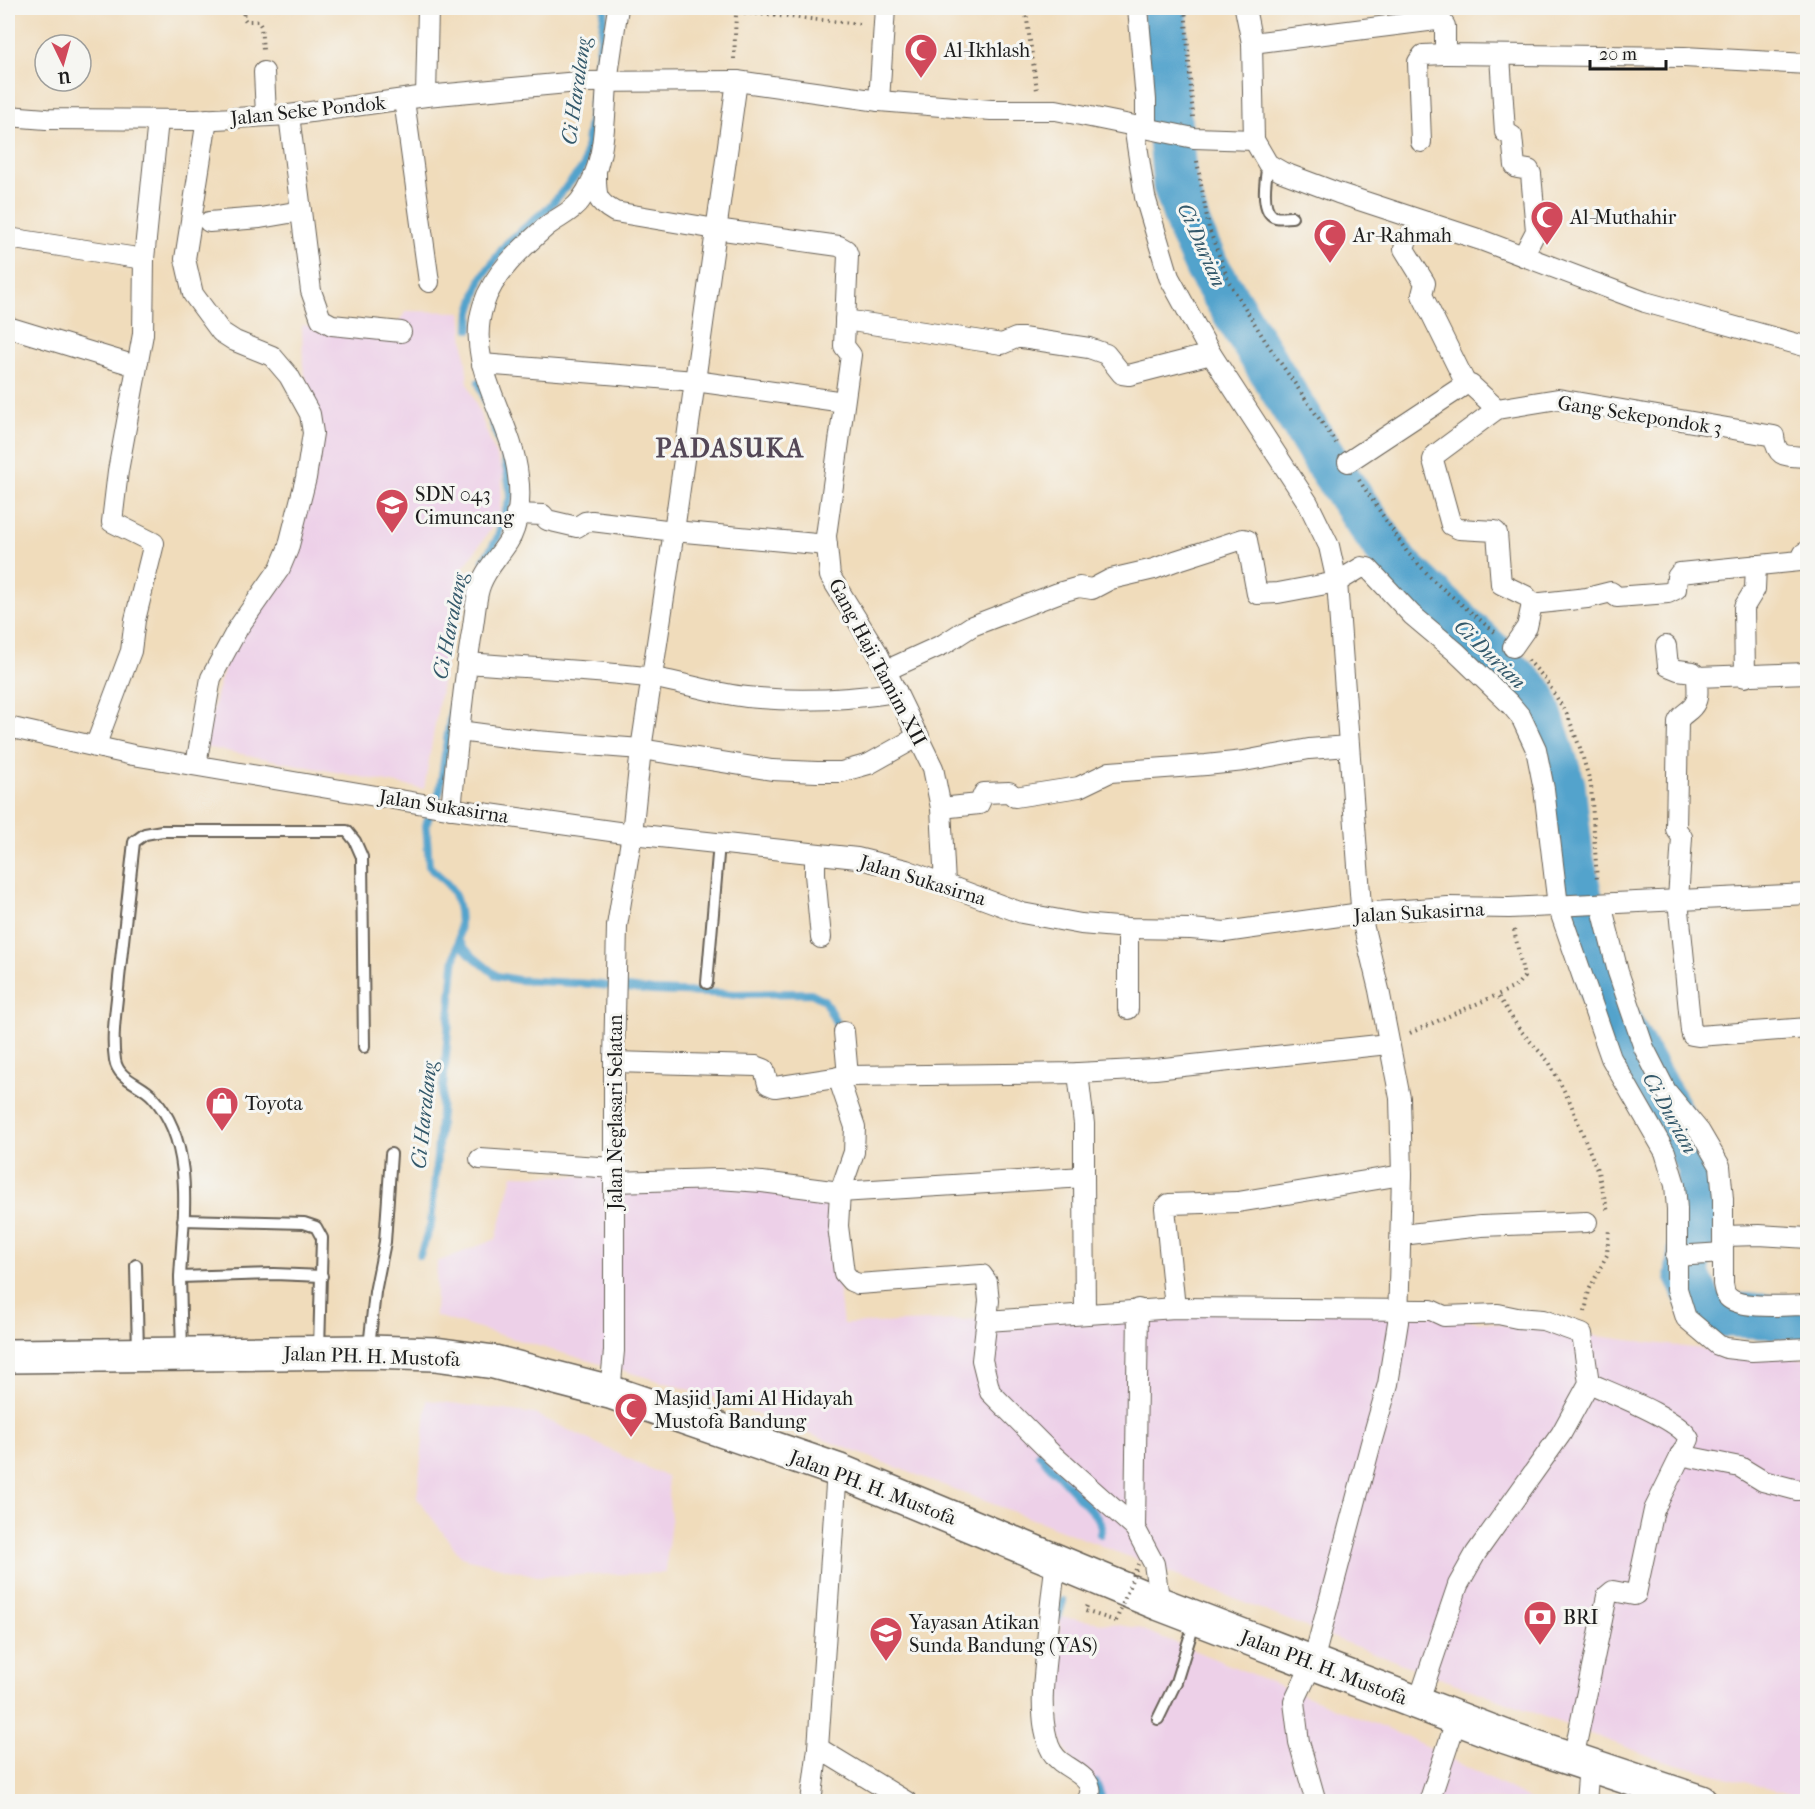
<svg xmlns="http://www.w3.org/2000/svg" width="1815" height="1809" viewBox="0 0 1815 1809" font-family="'IM FELL French Canon',serif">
  <rect width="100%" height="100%" fill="#f6f6f2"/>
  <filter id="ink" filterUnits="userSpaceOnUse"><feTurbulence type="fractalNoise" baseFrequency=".0167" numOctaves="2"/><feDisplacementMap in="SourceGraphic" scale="12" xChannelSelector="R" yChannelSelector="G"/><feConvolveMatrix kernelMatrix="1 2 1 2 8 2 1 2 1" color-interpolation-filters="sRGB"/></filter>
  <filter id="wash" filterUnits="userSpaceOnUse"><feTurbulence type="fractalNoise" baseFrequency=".008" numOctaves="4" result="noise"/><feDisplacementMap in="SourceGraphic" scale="24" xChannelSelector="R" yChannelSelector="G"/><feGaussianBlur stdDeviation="1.35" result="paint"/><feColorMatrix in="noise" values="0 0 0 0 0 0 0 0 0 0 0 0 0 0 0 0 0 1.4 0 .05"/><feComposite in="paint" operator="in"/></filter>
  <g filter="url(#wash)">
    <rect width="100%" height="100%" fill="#f0dcbb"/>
    <g fill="#edd0e8">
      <polygon points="406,311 461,312 468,384 503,473 499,518 461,571 424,789 205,747 217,691 232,644 293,550 318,431 303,366 302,325 392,332"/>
      <polygon points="513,1175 660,1177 835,1187 833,1241 843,1324 962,1320 1321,1302 1693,1348 1807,1359 1807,1799 1655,1758 1344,1642 1064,1531 704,1394 435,1316 437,1262 496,1239"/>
      <polygon points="427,1400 535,1414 667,1477 671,1520 665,1573 537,1576 461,1557 417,1498"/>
      <polygon points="1060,1617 1139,1628 1411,1739 1533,1801 1088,1801 1060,1736"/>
    </g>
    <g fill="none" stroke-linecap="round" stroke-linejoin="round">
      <g stroke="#52a3cc" stroke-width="8">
        <polyline points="470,329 471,312 481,279 506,244 550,206 584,166 605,8"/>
        <polyline points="479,382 505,459 511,495 497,539 484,560"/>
        <polyline points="459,942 470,954 497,976 518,980 592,984 653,991 735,994 811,993 824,1000 836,1022 839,1036"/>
        <path d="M420,1255l11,-31 23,-260c5,-23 12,-57 -5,-78 -6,-7 -14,-14 -20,-20l-3,-42 14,-34 12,-85"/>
        <polyline points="1039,1454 1098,1518 1102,1527 1100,1534"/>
        <polyline points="1058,1617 1063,1601"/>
        <polyline points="1096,1783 1103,1802"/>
      </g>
      <polyline stroke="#52a3cc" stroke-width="45" points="1165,8 1165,71 1175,185 1189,227 1207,267 1327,463 1396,563 1497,659 1534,697 1563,785 1571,856 1601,990 1701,1168 1687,1275 1705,1314 1808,1318"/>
    </g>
  </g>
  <g filter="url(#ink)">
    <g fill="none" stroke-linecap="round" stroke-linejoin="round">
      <defs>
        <g id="service">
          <path d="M1268,164c-2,12 -8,44 5,52 5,3 13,1 19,1"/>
          <polyline points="707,983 719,843"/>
          <polyline points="183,1220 304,1223 316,1227 322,1238 319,1349"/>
          <polyline points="136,1265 138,1352"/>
          <path d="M322,1276l-48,-2 -94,3c3,-58 16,-133 -27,-180 -11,-13 -35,-17 -38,-37 -4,-26 2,-55 4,-82 5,-45 10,-90 15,-136l11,-8 17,-3h185l8,10 7,16 2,190"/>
          <polyline points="180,1277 182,1351"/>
          <polyline points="369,1347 375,1292 385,1242 391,1154"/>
          <polyline points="1158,1719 1176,1682 1195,1621"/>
        </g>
        <g id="minor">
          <polyline points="1138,8 1146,100 1146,128"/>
          <polyline points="1245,8 1252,43 1254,140 1268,164 1282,172 1338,193 1481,240 1645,302 1808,347"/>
          <polyline points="1252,43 1436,20 1443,23 1445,26 1445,54 1684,57 1808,64"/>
          <polyline points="1500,56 1505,132 1512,136 1515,166 1517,168 1529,170 1531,174 1536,231 1523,256"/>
          <polyline points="264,72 266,115"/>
          <polyline points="426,96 428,8"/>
          <polyline points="404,100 429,282"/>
          <polyline points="879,101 885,8"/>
          <polyline points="289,115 311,291 321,319 332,325 401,332"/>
          <polyline points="8,116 46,119 196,120 289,115 426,96 578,82 737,81 879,101 991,110 1056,110 1194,138 1254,140"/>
          <polyline points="1134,126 1145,197 1169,277 1211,354 1308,503 1329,546 1337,582 1362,920 1379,990 1400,1098 1402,1175 1398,1322 1388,1384 1371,1443 1313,1662 1294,1702 1299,1742 1316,1802"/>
          <polyline points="1421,142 1418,62 1423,55 1445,54"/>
          <path d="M596,173c0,22 -1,28 19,39l101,17 123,17 7,4 2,5 -4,91 7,9 -25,181 4,40 47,76 56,116 8,40 4,76"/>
          <polyline points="209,222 260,218 301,211"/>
          <polyline points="1426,222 1407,239 1404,249 1425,283 1422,295 1466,384"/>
          <polyline points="8,238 144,259 143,334 118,471 112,522 154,543 135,620 131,651 95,747"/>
          <polyline points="144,259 158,120"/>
          <polyline points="845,320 1002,344 1016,338 1022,338 1089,348 1106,354 1122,374 1129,375 1211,354"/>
          <polyline points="8,327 136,366"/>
          <polyline points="482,364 695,381 844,402"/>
          <polyline points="1497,409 1435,455 1433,460 1451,525 1459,529 1495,531 1497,533 1501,584 1526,596 1532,604"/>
          <path d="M1348,462l118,-78 5,1 26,24 61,-10 216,37c3,24 13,19 34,21"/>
          <polyline points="516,514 543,515 547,520 577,527 585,522 592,521 674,531 827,545"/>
          <path d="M1666,646l2,20 10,4 15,2 4,5c0,8 2,20 -2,26 -4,9 -14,10 -17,19l-2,107 6,8 -4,63 13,131 1,4 6,1 110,-8"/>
          <polyline points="1513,647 1527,627 1532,604 1587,598 1611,592 1617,597 1668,593 1676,589 1677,577 1680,573 1800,561 1804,553 1808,551"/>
          <path d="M467,663c62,5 125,7 187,15 31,5 62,16 93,19 50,5 101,3 150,-5"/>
          <polyline points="887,670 944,644 972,626 1058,593 1079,587 1092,589 1111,579 1154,569 1175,561 1243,539 1247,540 1257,594 1278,593 1337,582 1362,567 1368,568 1412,615 1456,652 1510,704 1521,717 1536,749 1544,789 1558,906 1611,1058 1665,1152 1675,1185 1677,1209 1677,1289 1686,1318 1718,1345 1726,1348 1752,1351 1808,1348"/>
          <polyline points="1697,677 1808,673"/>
          <polyline points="1745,677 1744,607 1755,589 1756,565"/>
          <polyline points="8,727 133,755 447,808 632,834 857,858 906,870 1022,913 1081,924 1128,928 1191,929 1225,932 1361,913 1448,907 1509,908 1808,894"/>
          <polyline points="459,731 536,741 641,749 772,770 817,772 841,772 869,764 919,736"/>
          <polyline points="196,765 211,678 238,628 280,568 288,549 306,478 313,433 310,414 289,376 272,356 235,341 221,332 193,294 185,259 207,119"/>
          <polyline points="941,808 979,804 984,793 1009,792 1015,797 1079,787 1110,772 1206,765 1244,761 1309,749 1349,746"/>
          <path d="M451,809c6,-57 11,-115 20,-171 3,-15 4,-31 7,-45 4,-20 20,-35 30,-51 11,-16 13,-47 10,-66 -6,-59 -54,-109 -35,-170 10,-33 39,-58 64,-80 11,-9 24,-13 33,-25 26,-34 24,-76 27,-117 3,-26 7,-51 11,-76"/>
          <polyline points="815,855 815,874 821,938"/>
          <path d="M1601,904l17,68 26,76 22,43 34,41 20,34 3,33v85c1,4 1,10 5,13 12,13 62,8 80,8"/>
          <polyline points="1128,1009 1128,928"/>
          <polyline points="844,1032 848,1076"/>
          <polyline points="614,1062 756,1066 764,1069 768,1084 775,1087 848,1076 1078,1073 1155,1069 1388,1044"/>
          <polyline points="1078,1073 1084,1124 1084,1177"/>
          <polyline points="838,1077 855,1127 854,1152 840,1192 838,1226 844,1273 851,1281 858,1284 982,1275 987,1282 989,1301 982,1360 990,1392 1053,1455 1135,1528"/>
          <polyline points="480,1159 614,1168"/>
          <polyline points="614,1182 718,1179 762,1182 840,1192 1084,1177 1085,1313"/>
          <polyline points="1401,1235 1481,1226 1587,1222"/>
          <polyline points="1723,1236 1759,1235 1808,1238"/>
          <polyline points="1676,1256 1723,1253"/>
          <polyline points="1175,1308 1165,1208 1169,1204 1238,1202 1402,1175"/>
          <polyline points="1138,1309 1135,1528 1154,1564 1160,1604"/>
          <polyline points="987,1321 1175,1308 1421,1310 1431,1310 1444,1316 1498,1314 1517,1318 1543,1320 1582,1334 1589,1383 1561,1434 1476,1553 1458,1585 1418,1703"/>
          <polyline points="610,1392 614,1351 614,1062 617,926 632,834 641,749 674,531 737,81"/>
          <polyline points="1680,1455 1740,1467 1763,1481 1797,1490 1808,1489"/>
          <path d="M1056,1560c-4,32 -8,64 -10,96 -3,27 -6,57 1,83 2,9 6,17 14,23 12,9 40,20 25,40"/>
          <polyline points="818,1748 907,1802"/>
          <path d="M1573,1759l34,-163 6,-5 21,4 2,-1 18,-84 35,-71c-9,-20 -78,-46 -100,-56"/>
          <polyline points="811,1802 818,1748 837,1470"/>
          <polyline points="1429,1802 1457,1718"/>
          <polyline points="1586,1802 1589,1765"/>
        </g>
        <polyline id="trunk" points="8,1356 369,1352 435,1354 494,1362 610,1392 837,1470 1160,1604 1506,1737 1701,1802"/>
      </defs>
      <use href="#service" stroke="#665f54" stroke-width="14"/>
      <use href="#minor" stroke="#665f54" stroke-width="22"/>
      <use href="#trunk" stroke="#665f54" stroke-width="36"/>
      <g stroke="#665f54" stroke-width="4" stroke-dasharray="1.5 4.5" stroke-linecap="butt">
        <polyline points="245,8 243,17 246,21 258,21 261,26 263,50"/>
        <polyline points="1019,8 1026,13 1037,90"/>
        <polyline points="1185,8 1193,117"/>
        <polyline points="734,59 736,14 738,12 862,24"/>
        <polyline points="1197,161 1209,229 1229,282 1266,342 1336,443"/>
        <polyline points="1359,480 1407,552 1437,584 1497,634"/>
        <polyline points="1528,660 1546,680 1568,716 1580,748 1591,785 1597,881"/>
        <polyline points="1514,930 1524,977 1515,987 1497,995 1520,1030 1549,1062 1570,1102 1598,1172 1608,1212"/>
        <polyline points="1410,1033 1497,995"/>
        <polyline points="1585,1312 1589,1290 1607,1255 1609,1228"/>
        <polyline points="1087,1606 1085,1611 1116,1621"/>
      </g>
      <use href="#service" stroke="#fff" stroke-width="10"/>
      <use href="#minor" stroke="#fff" stroke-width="20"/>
      <use href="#trunk" stroke="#fff" stroke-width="33"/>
      <polyline stroke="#665f54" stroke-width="4" stroke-dasharray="1.5 4.5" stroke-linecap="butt" points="1116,1621 1138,1564"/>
    </g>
  </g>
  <defs>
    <symbol id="mosque-pin" viewBox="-11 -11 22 30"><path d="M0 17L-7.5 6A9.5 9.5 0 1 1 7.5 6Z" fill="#d1495b" stroke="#f6f6f2"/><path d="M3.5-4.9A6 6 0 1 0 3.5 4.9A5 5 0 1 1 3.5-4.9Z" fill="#fff"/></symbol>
    <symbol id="school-pin" viewBox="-11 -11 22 30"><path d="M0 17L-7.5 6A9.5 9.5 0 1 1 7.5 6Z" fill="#d1495b" stroke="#f6f6f2"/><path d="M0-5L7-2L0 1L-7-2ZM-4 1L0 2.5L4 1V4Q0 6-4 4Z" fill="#fff"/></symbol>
    <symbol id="shop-pin" viewBox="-11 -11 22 30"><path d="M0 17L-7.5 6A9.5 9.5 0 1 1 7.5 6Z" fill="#d1495b" stroke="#f6f6f2"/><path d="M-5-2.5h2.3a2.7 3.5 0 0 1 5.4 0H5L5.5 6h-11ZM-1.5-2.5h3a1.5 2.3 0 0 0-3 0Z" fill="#fff"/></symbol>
    <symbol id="bank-pin" viewBox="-11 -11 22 30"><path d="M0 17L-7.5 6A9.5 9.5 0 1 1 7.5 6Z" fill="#d1495b" stroke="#f6f6f2"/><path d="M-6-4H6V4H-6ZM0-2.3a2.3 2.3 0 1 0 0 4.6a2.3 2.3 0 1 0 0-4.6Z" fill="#fff"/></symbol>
  </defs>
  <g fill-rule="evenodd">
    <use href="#mosque-pin" x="902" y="31" width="38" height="52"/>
    <use href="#mosque-pin" x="1528" y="198" width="38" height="52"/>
    <use href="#mosque-pin" x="1311" y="216" width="38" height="52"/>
    <use href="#school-pin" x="373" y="486" width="38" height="52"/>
    <use href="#shop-pin" x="203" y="1084" width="38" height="52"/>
    <use href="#mosque-pin" x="612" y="1390" width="38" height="52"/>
    <use href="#bank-pin" x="1521" y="1598" width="38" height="52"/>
    <use href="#school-pin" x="867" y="1614" width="38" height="52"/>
  </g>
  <g text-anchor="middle" stroke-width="6" stroke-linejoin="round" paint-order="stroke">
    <g font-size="20" fill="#1c1c1c" stroke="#f6f6f2" text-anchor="start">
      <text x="944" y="57">Al-Ikhlash</text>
      <text x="1570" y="224">Al-Muthahir</text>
      <text x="1353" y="242">Ar-Rahmah</text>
      <text x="415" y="501">SDN 043<tspan x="415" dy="23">Cimuncang</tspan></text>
      <text x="245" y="1110">Toyota</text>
      <text x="654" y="1405">Masjid Jami Al Hidayah<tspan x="654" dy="23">Mustofa Bandung</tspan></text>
      <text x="1563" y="1624">BRI</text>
      <text x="909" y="1629">Yayasan Atikan<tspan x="909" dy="23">Sunda Bandung (YAS)</tspan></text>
    </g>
    <g font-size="20" fill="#1c1c1c" stroke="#f6f6f2">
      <text transform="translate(308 110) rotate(-6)" y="7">Jalan Seke Pondok</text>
      <text transform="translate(1640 415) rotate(9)" y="7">Gang Sekepondok 3</text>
      <text transform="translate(878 662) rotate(62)" y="7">Gang Haji Tamim XII</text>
      <text transform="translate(444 806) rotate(9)" y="7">Jalan Sukasirna</text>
      <text transform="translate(923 880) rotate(17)" y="7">Jalan Sukasirna</text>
      <text transform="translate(1419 912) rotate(-3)" y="7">Jalan Sukasirna</text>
      <text transform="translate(615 1112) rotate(-90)" y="7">Jalan Neglasari Selatan</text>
      <text transform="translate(372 1356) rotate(2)" y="7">Jalan PH. H. Mustofa</text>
      <text transform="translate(873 1487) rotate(21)" y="7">Jalan PH. H. Mustofa</text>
      <text transform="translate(1324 1667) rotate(21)" y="7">Jalan PH. H. Mustofa</text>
    </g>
    <g font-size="21" font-style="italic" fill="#34596b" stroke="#f6f6f2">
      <text transform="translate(576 91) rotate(-82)" y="7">Ci Haralang</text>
      <text transform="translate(1202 245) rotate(66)" y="7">Ci Durian</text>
      <text transform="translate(450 626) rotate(-79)" y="7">Ci Haralang</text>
      <text transform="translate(1490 654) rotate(44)" y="7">Ci Durian</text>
      <text transform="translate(1670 1113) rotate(61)" y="7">Ci Durian</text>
      <text transform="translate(424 1115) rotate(-84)" y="7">Ci Haralang</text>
    </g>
    <g font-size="26" font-weight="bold" letter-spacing="1.5" fill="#544857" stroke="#f6f6f2">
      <text x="730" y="457">PADASUKA</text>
    </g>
  </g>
  <rect width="1815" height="1809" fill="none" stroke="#f6f6f2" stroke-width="30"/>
  <g transform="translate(63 63) rotate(175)"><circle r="28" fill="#f6f6f2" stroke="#9f9f9c" stroke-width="1.5"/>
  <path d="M0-4.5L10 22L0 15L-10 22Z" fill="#d1495b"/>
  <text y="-9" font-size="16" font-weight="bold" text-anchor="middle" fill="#1c1c1c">U</text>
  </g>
  <path d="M1590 60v9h76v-9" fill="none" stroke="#1c1c1c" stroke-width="3"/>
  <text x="1599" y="60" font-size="18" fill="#1c1c1c" stroke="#f6f6f2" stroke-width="4.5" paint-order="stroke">20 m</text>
</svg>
